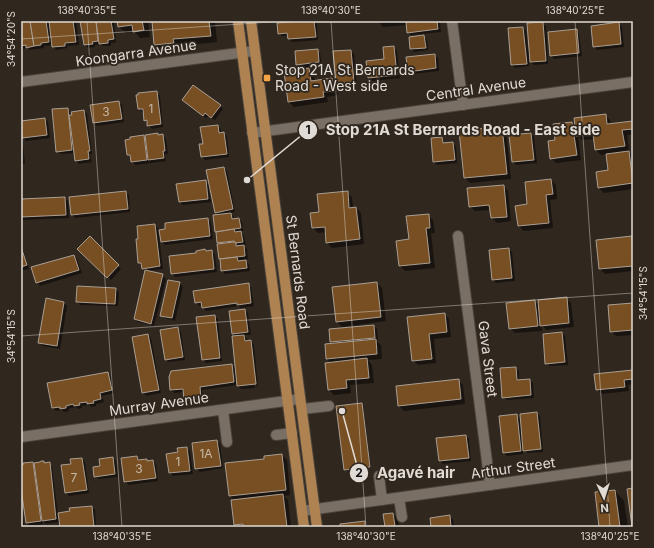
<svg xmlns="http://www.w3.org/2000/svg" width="654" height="548" viewBox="0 0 654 548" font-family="Inter,sans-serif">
  <rect width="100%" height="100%" fill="#30271e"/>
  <g fill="#0007" fill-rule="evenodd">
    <polygon points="21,21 76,21 79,45 67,46 67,48 56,50 53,45 44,46 44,48 30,50 28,48 22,49"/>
    <polygon points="81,21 114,21 116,42 111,43 111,46 103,46 101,44 95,45 95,47 88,48 85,45"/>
    <polygon points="118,21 148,21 150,37 140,38 135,32 126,33 119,27"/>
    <polygon points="153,21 215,21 217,42 179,46 180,50 162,52 155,45"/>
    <polygon points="311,21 314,21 317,24 318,40 292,42 289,39 288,36 282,36 279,33"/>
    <polygon points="378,21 438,21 440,23 441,32 411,35 408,32 407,25 383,27"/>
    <polygon points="542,23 546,26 548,64 534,65 529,60 529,66 515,68 512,65 523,28 526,31 528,50 530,50"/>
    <polygon points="618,23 622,27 624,47 597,50 594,47 592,26"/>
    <polygon points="576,30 579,33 582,56 554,59 551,56"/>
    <polygon points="424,36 427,40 428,50 414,52 411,48"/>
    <polygon points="394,47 397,51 400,78 372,81 369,78 385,60"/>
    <polygon points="317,50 320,53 322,65 300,68 297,64"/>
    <polygon points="351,51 354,54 357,84 341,86 337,83"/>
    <polygon points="434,55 438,58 439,71 412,74 409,71"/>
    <polygon points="309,70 314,75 315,81 332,79 337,84 338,95 327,97 328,102 294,107 289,102 285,73"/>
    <polygon points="156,92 160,96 163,127 152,129 145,120 144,112 142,112 139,109"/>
    <polygon points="183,100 220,106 223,109 215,120 209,116 206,118"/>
    <polygon points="119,102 122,105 124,122 97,126 94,123"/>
    <polygon points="68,109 71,113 84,111 87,114 92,154 90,154 92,162 79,164 76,160 75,153 61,154 57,151"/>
    <path d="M605,115l5,5 1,5 22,-3v12l-6,1 2,16h-1l5,5v33l-29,4 -5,-5 11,-17 -3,-17 -6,1 -5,-5 -2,-11 -12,1 -4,-4 3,24 -25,3 -5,-5 5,-18 16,-17 4,4zM580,134h18l-18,2z"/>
    <polygon points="45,119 48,122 50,138 26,141 22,136 25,164 21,164 21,125"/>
    <polygon points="217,126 221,129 221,133 224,133 227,136 229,157 205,160 202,157 204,145"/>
    <polygon points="501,127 506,132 511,179 470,183 465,178"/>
    <polygon points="158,134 159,136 163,135 166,139 168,154 165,154 166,161 135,165 128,155 143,136 146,139"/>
    <polygon points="531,134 534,137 537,163 516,165 513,162 510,136"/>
    <polygon points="442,138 445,143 452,143 456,146 457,163 437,165 434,162"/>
    <polygon points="224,168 227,171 235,212 230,213 234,217 234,220 239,219 242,222 243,231 240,231 244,236 246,245 242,245 247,249 248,259 244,259 249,264 250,271 225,274 222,271 214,216 218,216 215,213 211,190 209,190 211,202 183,205 180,202 206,181 210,186"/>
    <polygon points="551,180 556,185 557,199 550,200 553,228 524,231 519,226 517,207 528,205"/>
    <polygon points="503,186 508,191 511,221 497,223 492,218 491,210 475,211 470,206"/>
    <polygon points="125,192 129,195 130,212 75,218 72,214"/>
    <polygon points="347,192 352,197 353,208 356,208 361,213 364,244 332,248 327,243 326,232 318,233 313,228 312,214 320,213"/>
    <polygon points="65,198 68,201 69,218 21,220 21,200"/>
    <polygon points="428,215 433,220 435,233 431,233 435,268 405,271 400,266 398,242 410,240"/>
    <polygon points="208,219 211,222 213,239 165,245 162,242"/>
    <polygon points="155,225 158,228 163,269 146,271 162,275 166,279 154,326 138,322 135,319 146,272 139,263"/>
    <polygon points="632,237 633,238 633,271 605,274 600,269"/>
    <polygon points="90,238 121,269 111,280 79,249"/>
    <polygon points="21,245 29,269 24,270 21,269"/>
    <polygon points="509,249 512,252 515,281 496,283 493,280"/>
    <polygon points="212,251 215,255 217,272 175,277 172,273 207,252"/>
    <polygon points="74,256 77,259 82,273 40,286 37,282"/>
    <polygon points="180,283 183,287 175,321 165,318 161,315"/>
    <polygon points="377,283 382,288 386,321 342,327 337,322"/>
    <polygon points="248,284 251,287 254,306 241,308 239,306 206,311 202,305 199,306 196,302"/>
    <polygon points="116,289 119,292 118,306 80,305 77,301"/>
    <polygon points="566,298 571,303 574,327 546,330 542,325 542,331 515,333 510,328 535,301 539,306"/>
    <polygon points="64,303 67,306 60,349 43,346 39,343"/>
    <polygon points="633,304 633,335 616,336 611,331"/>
    <polygon points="245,310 248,313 251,335 244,335 247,339 248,342 251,341 254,345 258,387 257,387 252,344 250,344 255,388 241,389 237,385 202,390 204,402 188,403 185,400 184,392 174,393 171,390 232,365 236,369 236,337 232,333"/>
    <polygon points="444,314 449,319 451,337 434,339 436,363 418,365 413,360 408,318"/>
    <polygon points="214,316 218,319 222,361 206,363 203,360"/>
    <polygon points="374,326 377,329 378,341 376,341 381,345 382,359 368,360 372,365 374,383 350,385 351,393 334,395 329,390 331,363 327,359 334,344 331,342"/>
    <polygon points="177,328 181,332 185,360 169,362 165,359"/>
    <polygon points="562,333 565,336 568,365 550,366 546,363"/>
    <polygon points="148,335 151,338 161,393 146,396 143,392"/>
    <polygon points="515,368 519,371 519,381 530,380 533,383 534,398 507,400 503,397"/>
    <polygon points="633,371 633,384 628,385 629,391 602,394 597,389"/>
    <polygon points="108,373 111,377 114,393 102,396 104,402 96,404 96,406 92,407 89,405 82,406 82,408 78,409 76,407 68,409 69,411 64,412 62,410 56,411 53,408"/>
    <polygon points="458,380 463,385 465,404 404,411 399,406"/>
    <polygon points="362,404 363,405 371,468 346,471 345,469"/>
    <polygon points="537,413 540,416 543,452 528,453 523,449 523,454 507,456 504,453 516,415 521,420"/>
    <polygon points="466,436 469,439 471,461 443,464 440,461"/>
    <polygon points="217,441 220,444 223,468 200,472 196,468"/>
    <polygon points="187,448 190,451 193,474 173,476 170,473 179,453"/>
    <polygon points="282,455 287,460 290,495 284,496 288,500 291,527 237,527 235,525 234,501 230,496 226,464 266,460"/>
    <polygon points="137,457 140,460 147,460 148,462 153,461 156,464 158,481 129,485 125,482"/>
    <polygon points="113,458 116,461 118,477 99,479 95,476 101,467"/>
    <polygon points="82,459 85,462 89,493 69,496 66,492 72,465"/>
    <polygon points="44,462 46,464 49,463 52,467 58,514 92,507 95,510 96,527 61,527 60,522 46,524 43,521 43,524 30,526 27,523 21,482 21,467 33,463 36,467"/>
    <polygon points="615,491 624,501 628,527 600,527"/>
    <polygon points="21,513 23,514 24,527 21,527"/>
    <polygon points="393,514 398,519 399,527 386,527"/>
    <polygon points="450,516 453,520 454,527 432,527"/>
    <polygon points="364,522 369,527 341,527"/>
  </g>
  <g fill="#774f22" stroke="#aa9e93">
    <polygon points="21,21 30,21 34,46 26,48 26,45 21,46"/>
    <polygon points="30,21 46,21 49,42 41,43 41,45 34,46"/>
    <polygon points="49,21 73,21 76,42 65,43 65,46 52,47"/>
    <polygon points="80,21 96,21 98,41 92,42 93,44 84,45"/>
    <polygon points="96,21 111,21 114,39 108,40 108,43 99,44"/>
    <polygon points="117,21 142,21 144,30 133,32 132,25 118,27"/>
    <polygon points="152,21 209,21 211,36 173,39 174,43 154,45"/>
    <polygon points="299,21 314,21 316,37 288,39 287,33 278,34 277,23"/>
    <polygon points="412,21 437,21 438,29 407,33 406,22"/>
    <polygon points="543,22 546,61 530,62 527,23"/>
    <polygon points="619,22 621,44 593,47 591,26"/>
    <polygon points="523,27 527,64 511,65 508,28"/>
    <polygon points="577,29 579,53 550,56 548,32"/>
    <polygon points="424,35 426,48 410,49 409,37"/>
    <polygon points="394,46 397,75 368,78 366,61 384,59 383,47"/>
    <polygon points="318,49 319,62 296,65 295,51"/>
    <polygon points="351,50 354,82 336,83 333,51"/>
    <polygon points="435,54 436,68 408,72 406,57"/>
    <polygon points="309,68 311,81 332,78 334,91 323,92 324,97 288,102 284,72"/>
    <polygon points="193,85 221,105 211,118 205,113 203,116 182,100"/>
    <polygon points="157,91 161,124 147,126 147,120 144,121 143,109 138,109 136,95 138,95 138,93"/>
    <polygon points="119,101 122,119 93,123 90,105"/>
    <polygon points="68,108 72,150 56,152 52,109"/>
    <polygon points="84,110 90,151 88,151 89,159 75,161 69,115 72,115 71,112"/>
    <polygon points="606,114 607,124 633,121 633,129 622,130 625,146 595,150 593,134 576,136 574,118"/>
    <polygon points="45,118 47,135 22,138 21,121"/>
    <polygon points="572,122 577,155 550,159 548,141 555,140 553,124"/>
    <polygon points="218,125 219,133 224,132 227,154 201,157 199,144 203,144 200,127"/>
    <polygon points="502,126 507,174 464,178 459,131"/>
    <polygon points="158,133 158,135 163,134 165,151 163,151 164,158 148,160 145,135"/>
    <polygon points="531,133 534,160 512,162 509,135"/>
    <polygon points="144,135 147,160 131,162 130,155 127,155 125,140 130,139 130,137"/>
    <polygon points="442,137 443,143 453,142 455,160 433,162 431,138"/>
    <polygon points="629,151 633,183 598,188 596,172 608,170 606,154"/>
    <polygon points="224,167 233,209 215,213 206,170"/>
    <polygon points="551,179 553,194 546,195 549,223 518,226 515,206 527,204 525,182"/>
    <polygon points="206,180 208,199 179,202 176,184"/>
    <polygon points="504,185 507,217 491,218 489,205 469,207 467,188"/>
    <polygon points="126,191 128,209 71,215 69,197"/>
    <polygon points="348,191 349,208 356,207 360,239 326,243 325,227 312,228 310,213 319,212 317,194"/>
    <polygon points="65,197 66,215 21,217 21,199"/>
    <polygon points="231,213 232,219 239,218 241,228 215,232 213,215"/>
    <polygon points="429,214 430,228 426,228 430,263 399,266 396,241 409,239 406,216"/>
    <polygon points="208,218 210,236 161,242 159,230 165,229 165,223"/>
    <polygon points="155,224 160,266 142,269 141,263 138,263 136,239 138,239 137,226"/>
    <polygon points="234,229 235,232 241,231 243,242 236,243 234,241 217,243 216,232"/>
    <polygon points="90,236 119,265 107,278 77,249"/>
    <polygon points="632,236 633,266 599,269 596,240"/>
    <polygon points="234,242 236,243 236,246 244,245 245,256 219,259 217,244"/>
    <polygon points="21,247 27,265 21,267"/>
    <polygon points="509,248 512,278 492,280 489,250"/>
    <polygon points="205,249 206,251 212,250 214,269 171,274 169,256 196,253 196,251"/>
    <polygon points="74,255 79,270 36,283 31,267"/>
    <polygon points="237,257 238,261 246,260 247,268 221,271 220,259"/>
    <polygon points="145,270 163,274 151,324 134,319"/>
    <polygon points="168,280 180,282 172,318 160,316"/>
    <polygon points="377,282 381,317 336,322 332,287"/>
    <polygon points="249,283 251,303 237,305 237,303 202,308 201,302 195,303 193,291"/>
    <polygon points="77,286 116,288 115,304 76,302"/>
    <polygon points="567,297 569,323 540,326 538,300"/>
    <polygon points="46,298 64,302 57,346 38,343"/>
    <polygon points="535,300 538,326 509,329 506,303"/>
    <polygon points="633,303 633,330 610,332 608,305"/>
    <polygon points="245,309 248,332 232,334 229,311"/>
    <polygon points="445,313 447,332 429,334 432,359 412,361 407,317"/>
    <polygon points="215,315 220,358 202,360 196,317"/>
    <polygon points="374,325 375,338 330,342 329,329"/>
    <polygon points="178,327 183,357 165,360 160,330"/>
    <polygon points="562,332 565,362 545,364 543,334"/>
    <polygon points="148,334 159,390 142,393 132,337"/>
    <polygon points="244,335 245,341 251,340 256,384 237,386 232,336"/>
    <polygon points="376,339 377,354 326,359 325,344"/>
    <polygon points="367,358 369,378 346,380 347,388 328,390 325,363"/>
    <polygon points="232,364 234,382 200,387 201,399 184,401 183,389 170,390 169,377 171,371"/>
    <polygon points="516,367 517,380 530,379 531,395 502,398 500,368"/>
    <polygon points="633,370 633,379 624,380 625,387 596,390 594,374"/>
    <polygon points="108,372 112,390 100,393 101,399 93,401 94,403 87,404 87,402 79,403 80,405 74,406 73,404 66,406 66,408 60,409 60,407 52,408 47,383"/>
    <polygon points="459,379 461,399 398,406 396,386"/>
    <polygon points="362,403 370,467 344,470 336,406"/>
    <polygon points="537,412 541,449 523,451 520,414"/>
    <polygon points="517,414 521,451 503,453 499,416"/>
    <polygon points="466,435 469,458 439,461 436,438"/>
    <polygon points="217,440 221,466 195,469 192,443"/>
    <polygon points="187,447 190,471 169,473 166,454 178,452 177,448"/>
    <polygon points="282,454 286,490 229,496 225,463 264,459 264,456"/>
    <polygon points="137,456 138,460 147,459 147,461 153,460 156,478 124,482 121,458"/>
    <polygon points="113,457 115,474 94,477 93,467 100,466 99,459"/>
    <polygon points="82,458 87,490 65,493 61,465 71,464 70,459"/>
    <polygon points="41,461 44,461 44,463 50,462 56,519 42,521 34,463 40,462"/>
    <polygon points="33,462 41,521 26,523 21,489 21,466 23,465 23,463"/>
    <polygon points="633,488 633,527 632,527 627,489"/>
    <polygon points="615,490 620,527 599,527 595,492"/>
    <polygon points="283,494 287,527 243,527 243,524 234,525 231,500"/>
    <polygon points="92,506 94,527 60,527 58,513 70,511 69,508"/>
    <polygon points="393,513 395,526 385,527 383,514"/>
    <polygon points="450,515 451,527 431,527 430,518"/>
    <polygon points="365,521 365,527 340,527 340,524"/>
  </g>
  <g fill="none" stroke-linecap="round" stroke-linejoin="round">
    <defs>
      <g id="minor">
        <polyline points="452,21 463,105"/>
        <polyline points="21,82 254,51"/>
        <polyline points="252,133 633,82"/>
        <polyline points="458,236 490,485"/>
        <polyline points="302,409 329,406"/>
        <polyline points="223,410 227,442"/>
        <polyline points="276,435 292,433"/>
        <polyline points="21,437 300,399"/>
        <polyline points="379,476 382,500"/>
        <polyline points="399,498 402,517"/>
        <polyline points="302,511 633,465"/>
      </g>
      <g id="major">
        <polyline points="238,21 304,527"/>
        <polyline points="251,21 317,527"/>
      </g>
    </defs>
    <use href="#minor" stroke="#4c453d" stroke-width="12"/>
    <use href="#major" stroke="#4c453d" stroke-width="12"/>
    <use href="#minor" stroke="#7a6f64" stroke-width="10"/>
    <use href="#major" stroke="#af8251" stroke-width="10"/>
  </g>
  <path fill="none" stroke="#e1dbd5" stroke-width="1" stroke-opacity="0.45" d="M87,21l35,506M331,21l35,506M575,21l35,506M21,39l264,-18M21,336l612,-43"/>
  <rect fill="#f5a345" stroke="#30271e" stroke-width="1.5" x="263" y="74" width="8" height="8" rx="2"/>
  <g text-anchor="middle" stroke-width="3.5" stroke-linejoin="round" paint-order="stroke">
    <g font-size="12" fill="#c6b8a8">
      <text x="151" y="113">1</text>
      <text x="106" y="116">3</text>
      <text x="206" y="458">1A</text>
      <text x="178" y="466">1</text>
      <text x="139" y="473">3</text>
      <text x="74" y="482">7</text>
    </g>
    <g font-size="14" fill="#e1dbd5" stroke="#30271e">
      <text transform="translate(136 53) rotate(-8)" y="5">Koongarra Avenue</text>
      <text transform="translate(476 89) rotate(-8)" y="5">Central Avenue</text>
      <text transform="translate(298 272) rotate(83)" y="5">St Bernards Road</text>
      <text transform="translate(488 359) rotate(83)" y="5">Gava Street</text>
      <text transform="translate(159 404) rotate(-8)" y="5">Murray Avenue</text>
      <text transform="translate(513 468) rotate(-8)" y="5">Arthur Street</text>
    </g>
    <g font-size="14" fill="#e1dbd5" stroke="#30271e" text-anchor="start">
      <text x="275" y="75">Stop 21A St Bernards<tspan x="275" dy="16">Road - West side</tspan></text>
    </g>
  </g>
  <path fill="none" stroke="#e1dbd5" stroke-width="1.5" d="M247 180L308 130M342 411L359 473"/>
  <g fill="#e1dbd5" stroke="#30271e" stroke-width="1.5">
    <circle cx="247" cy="180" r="4"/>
    <circle cx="342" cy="411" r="4"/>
    <circle cx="308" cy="130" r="10"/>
    <circle cx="359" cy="473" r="10"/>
  </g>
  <g font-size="12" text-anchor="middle" font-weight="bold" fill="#111">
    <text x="308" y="134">1</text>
    <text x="359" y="477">2</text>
  </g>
  <g font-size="15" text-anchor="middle" font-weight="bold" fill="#e1dbd5" stroke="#30271e" stroke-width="3.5" stroke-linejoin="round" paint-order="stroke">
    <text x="463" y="135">Stop 21A St Bernards Road - East side</text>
    <text x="416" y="478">Agavé hair</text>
  </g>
  <rect width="654" height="548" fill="none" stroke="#30271e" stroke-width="44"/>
  <g transform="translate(604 498) rotate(176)" stroke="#30271e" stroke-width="3" paint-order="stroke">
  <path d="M0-3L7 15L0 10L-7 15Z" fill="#e1dbd5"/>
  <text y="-6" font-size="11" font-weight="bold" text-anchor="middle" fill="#e1dbd5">N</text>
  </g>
  <rect x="22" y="22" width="610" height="504" fill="none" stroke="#e1dbd5" stroke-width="1.5"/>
  <g font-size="10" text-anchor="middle" fill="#e1dbd5">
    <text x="87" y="14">138°40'35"E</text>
    <text x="331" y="14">138°40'30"E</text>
    <text x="575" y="14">138°40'25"E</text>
    <text transform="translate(11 39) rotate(-90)" y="4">34°54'20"S</text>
    <text transform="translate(643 293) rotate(-90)" y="4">34°54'15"S</text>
    <text transform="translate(11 336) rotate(-90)" y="4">34°54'15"S</text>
    <text x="122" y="540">138°40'35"E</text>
    <text x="366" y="540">138°40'30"E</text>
    <text x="610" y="540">138°40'25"E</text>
  </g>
</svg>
